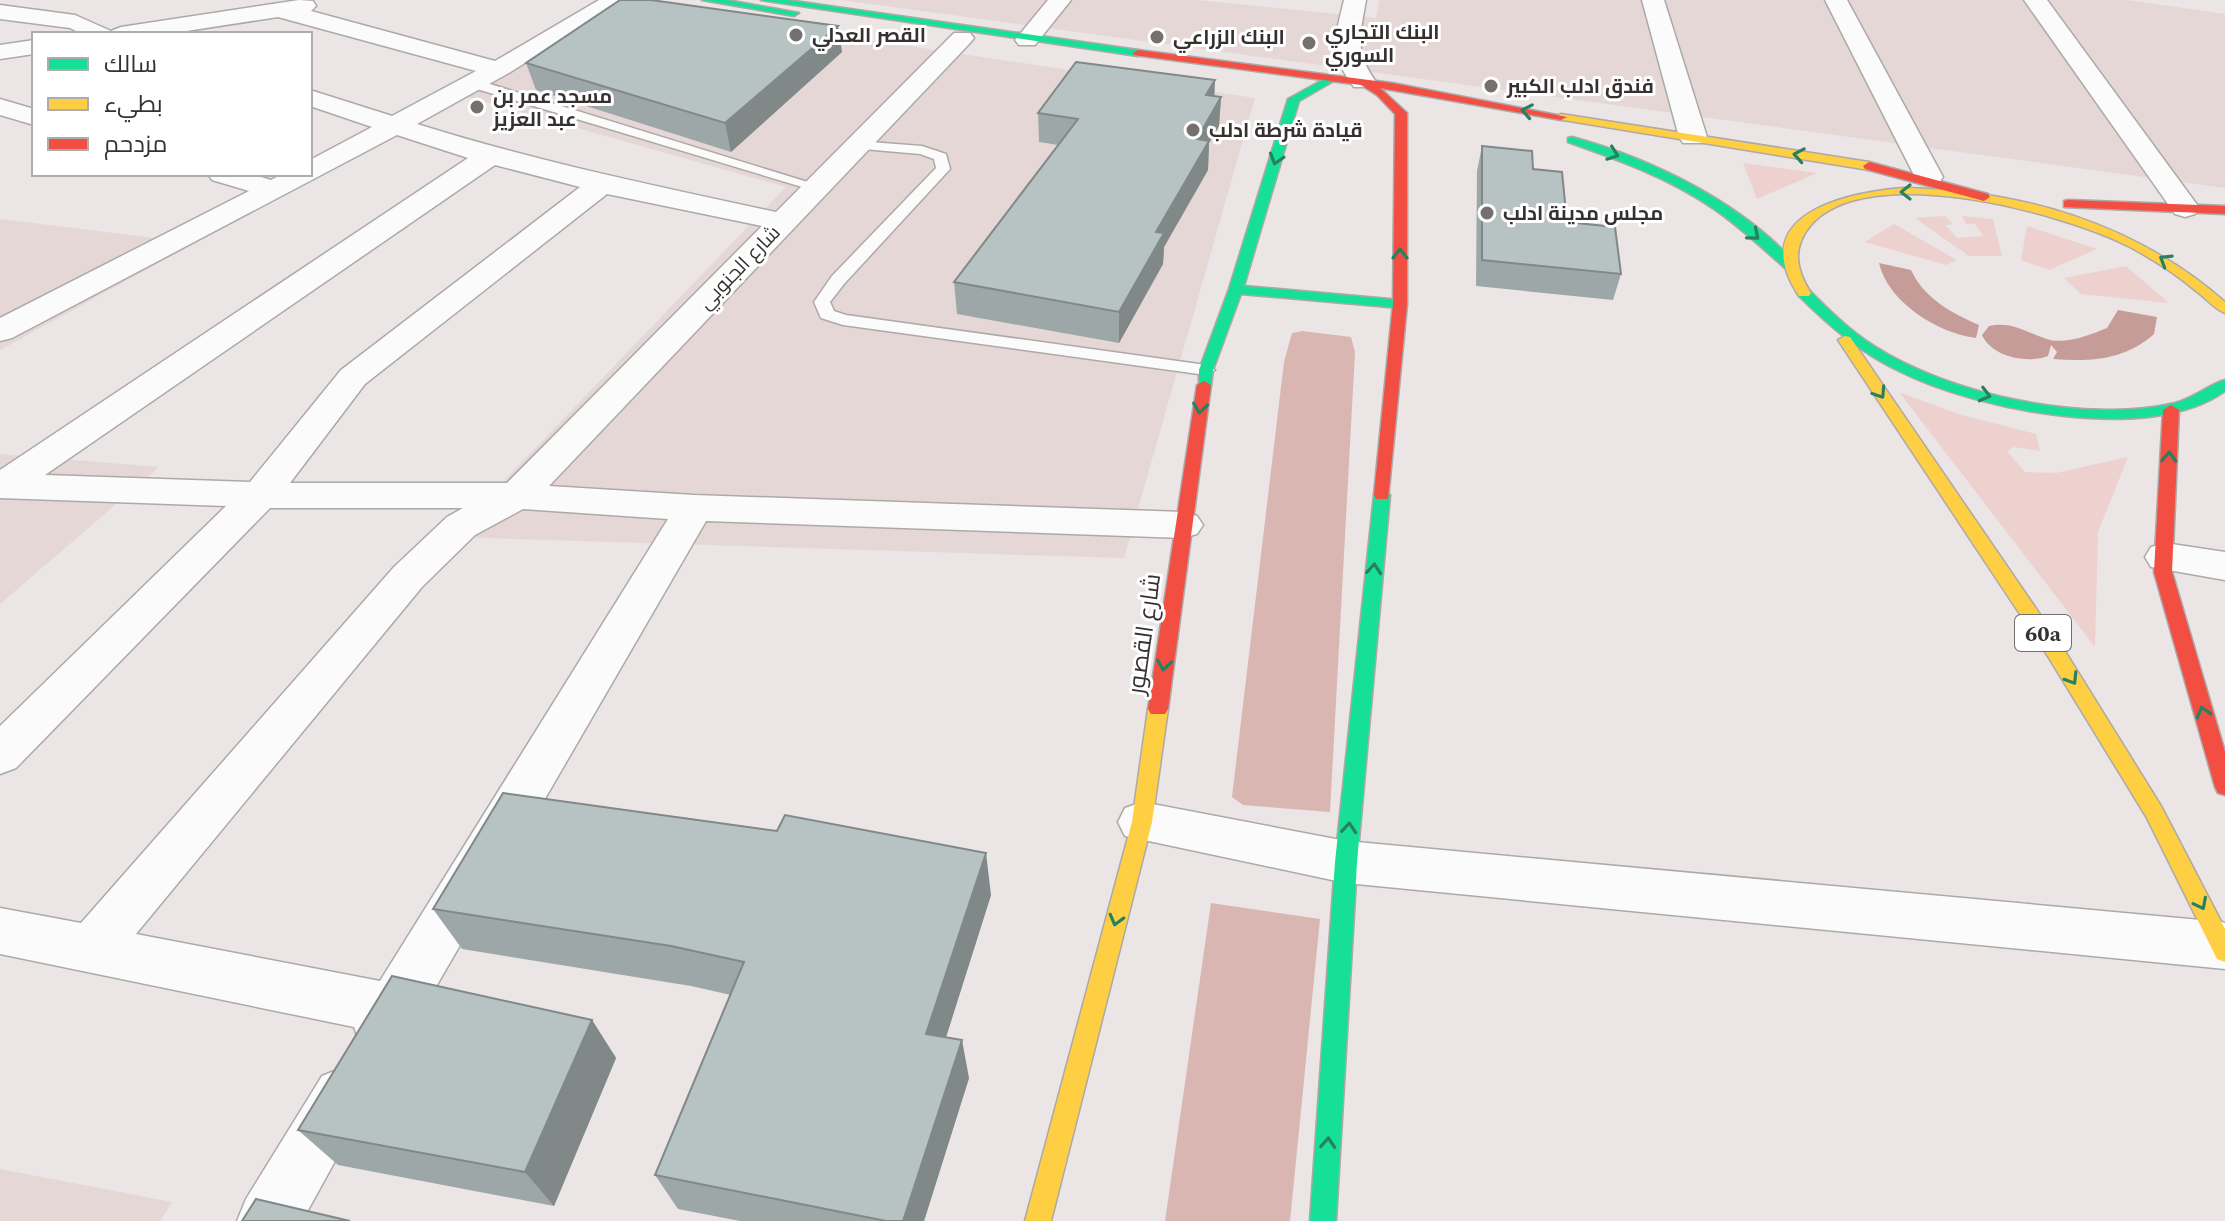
<svg xmlns="http://www.w3.org/2000/svg" width="2225" height="1221" viewBox="0 0 2225 1221" font-family="Spectral,Cairo,serif">
  <rect width="100%" height="100%" fill="#ebe5e5"/>
  <g fill="#e5d7d6">
    <polygon points="841,0 1198,0 1376,18 1379,0 2127,0 2225,14 2225,188"/>
    <polygon points="609,1 1255,98 1124,558 450,537 786,187 439,89"/>
    <polygon points="0,219 195,243 0,350"/>
    <polygon points="0,454 159,467 0,604"/>
    <polygon points="0,1169 172,1202 160,1221 0,1221"/>
  </g>
  <g fill="#ecd1cf">
    <polygon points="1743,163 1817,173 1757,199"/>
    <polygon points="1945,216 1953,224 1945,225 1957,238 1983,236 1975,224 1966,224 1962,216 1993,219 2002,256 1969,256 1915,218"/>
    <polygon points="1894,224 1957,260 1946,265 1865,242"/>
    <polygon points="2027,226 2097,249 2049,270 2021,260"/>
    <polygon points="2126,266 2169,303 2081,294 2064,278"/>
    <polygon points="1899,392 1958,414 2036,434 2040,451 2014,447 2007,451 2025,472 2056,473 2128,457 2098,532 2095,647"/>
  </g>
  <g fill="#d9b6b2">
    <polygon points="1302,331 1351,337 1355,352 1330,812 1243,805 1232,797 1284,362 1292,333"/>
    <polygon points="1211,903 1320,919 1290,1221 1165,1221"/>
  </g>
  <g fill="#c69c98">
    <path d="M1879,263l32,7c13,28 40,43 68,55l-3,13c-39,-5 -88,-36 -97,-75z"/>
    <path d="M2118,310l39,7 -3,17c-29,26 -63,28 -101,25l4,-7 -6,-7 -3,11c-21,8 -56,1 -66,-21l7,-9c22,-5 35,5 55,12 19,8 46,-3 63,-10z"/>
  </g>
  <g fill="none" stroke-linecap="round" stroke-linejoin="round">
    <defs>
      <g id="lane">
        <polygon points="467,80 477,80 824,187 822,190 812,190 467,86"/>
        <polygon points="857,141 922,146 946,154 950,169 844,284 830,302 834,311 846,315 1206,365 1215,370 1206,375 843,325 821,318 814,302 832,276 936,168 934,159 920,154 852,148 852,142"/>
      </g>
      <g id="street">
        <path d="M299,0l14,1 3,5 -5,5 184,50 104,-61h27l-119,74 -90,50c118,37 238,62 359,88l178,-179h16l4,5 -4,5 -421,443 145,9 489,17 14,4 6,9 -6,9 -14,4 -477,-17 -305,526 -20,8 -20,-8 -7,-20 -354,-73v-46l81,15 313,-356 53,-50 16,-9h-193l-254,260 -16,6v-48l226,-220 -226,-8v-28l468,-312 -71,-23 -385,203 -12,3v-23l249,-127 -37,-11 -4,-6h44l19,6 11,-6h28v-14l62,-33 -62,-21v-16l82,26 84,-45 -198,-54 -111,17h-85l-12,-6 -70,-9v-14l75,10 36,16 10,-4zM495,165l85,22 -239,183 -91,112 -205,-7zM607,194l155,32 -255,257h-217l75,-99zM523,509l145,10 -288,462 -244,-47 286,-347 53,-52z"/>
        <polygon points="1048,0 1071,0 1035,45 1019,45 1015,40"/>
        <path d="M1344,0h22c-6,35 -12,51 10,82l-4,5h-18c-25,-32 -19,-50 -10,-87z"/>
        <polygon points="1642,0 1664,0 1707,137 1703,143 1683,143 1679,137"/>
        <polygon points="1825,0 1847,0 1943,177 1939,183 1929,185 1919,183 1915,177"/>
        <polygon points="2024,0 2047,0 2195,202 2200,208 2195,214 2185,217 2175,214"/>
        <polygon points="34,40 34,54 0,59 0,45"/>
        <polygon points="0,99 34,109 34,125 0,115"/>
        <polygon points="2165,543 2225,552 2225,580 2151,567 2145,557 2151,547"/>
        <polygon points="1142,802 1346,841 2222,922 2225,923 2225,969 1346,883 1125,836 1118,822 1125,808"/>
        <polygon points="342,1068 362,1076 371,1096 302,1221 237,1221 246,1199 322,1076"/>
      </g>
      <g id="fast">
        <polygon points="702,0 727,0 799,13 794,16"/>
        <polygon points="761,0 787,0 1138,50 1143,53 1138,56"/>
        <polygon points="1328,77 1337,79 1299,101 1244,286 1400,300 1407,304 1400,308 1241,294 1213,370 1211,385 1204,389 1199,388 1199,370 1229,289 1288,99"/>
        <path d="M1572,137c80,22 169,65 225,128l-7,4 -5,-1c-23,-20 -46,-42 -71,-59 -45,-31 -95,-49 -146,-67v-4z"/>
        <path d="M1804,289l5,1c20,20 40,40 65,56 76,49 213,78 301,57 19,-5 33,-18 50,-23v11c-73,54 -248,19 -324,-19 -40,-19 -71,-45 -102,-76l-2,-3z"/>
        <polygon points="1382,490 1390,495 1357,862 1336,1221 1310,1221 1335,862 1374,495"/>
      </g>
      <g id="slow">
        <polygon points="1561,114 1869,162 1875,166 1869,170 1557,119 1555,117"/>
        <path d="M1903,188c118,2 232,35 322,114v11c-11,-4 -19,-15 -29,-22 -20,-17 -42,-31 -66,-44 -66,-34 -264,-88 -320,-21 -18,22 -14,44 1,67l-2,3h-10c-54,-81 45,-103 104,-108z"/>
        <polygon points="1845,336 1850,337 2063,648 2161,806 2225,929 2225,962 2217,959 2147,818 2049,658 1838,340"/>
        <polygon points="1158,702 1165,704 1168,709 1152,822 1051,1221 1025,1221 1132,822 1148,709 1151,704"/>
      </g>
      <g id="jam">
        <polygon points="1138,50 1392,83 1567,117 1561,120 1380,88 1407,113 1407,304 1388,499 1376,499 1374,495 1393,304 1395,114 1377,95 1361,85 1134,55 1133,53"/>
        <polygon points="1869,162 1988,194 1990,197 1984,201 1865,169 1863,166"/>
        <polygon points="2068,200 2225,206 2225,214 2064,207 2064,201"/>
        <polygon points="1204,381 1211,385 1168,709 1165,714 1151,714 1148,709 1197,385"/>
        <polygon points="2171,405 2179,410 2172,572 2225,752 2225,795 2218,793 2215,787 2154,572 2163,410"/>
      </g>
    </defs>
    <use href="#lane" stroke="#ada9a9" stroke-width="3"/>
    <use href="#street" stroke="#ada9a9" stroke-width="3"/>
    <use href="#fast" stroke="#ada9a9" stroke-width="3"/>
    <use href="#slow" stroke="#ada9a9" stroke-width="3"/>
    <use href="#jam" stroke="#ada9a9" stroke-width="3"/>
    <use href="#lane" fill="#fcfbfb" fill-rule="evenodd"/>
    <use href="#street" fill="#fcfbfb" fill-rule="evenodd"/>
    <use href="#fast" fill="#16e098" fill-rule="evenodd"/>
    <use href="#slow" fill="#ffcf43" fill-rule="evenodd"/>
    <use href="#jam" fill="#f24e42" fill-rule="evenodd"/>
  </g>
  <g fill="#9da7a7">
    <polygon points="842,52 731,152 536,90 526,63"/>
    <polygon points="1214,96 1221,97 1219,126 1209,143 1208,170 1164,247 1163,264 1119,343 957,314 954,282 1058,145 1039,142 1038,113"/>
    <polygon points="1482,146 1533,169 1567,222 1621,274 1613,300 1476,286 1477,171"/>
    <polygon points="991,895 946,1037 969,1078 924,1221 740,1221 678,1209 655,1175 731,995 691,986 462,949 433,909"/>
    <polygon points="592,1020 616,1058 554,1206 338,1165 298,1130"/>
  </g>
  <g fill="#808888">
    <polygon points="838,26 842,52 731,152 725,123"/>
    <polygon points="1215,80 1214,108 1206,95"/>
    <polygon points="1221,97 1219,126 1209,143 1208,170 1164,247 1163,264 1119,343 1119,312 1197,139"/>
    <polygon points="986,853 991,895 935,1072 926,1034"/>
    <polygon points="592,1020 616,1058 554,1206 525,1172"/>
    <polygon points="962,1040 969,1078 924,1221 903,1221"/>
  </g>
  <g fill="#b7c2c2" stroke="#808888" stroke-width="2">
    <polygon points="620,0 651,0 838,26 725,123 526,63"/>
    <polygon points="1076,62 1215,80 1206,95 1221,97 1197,139 1209,141 1156,232 1164,233 1119,312 954,282 1078,119 1038,113"/>
    <polygon points="1482,146 1532,151 1533,169 1562,172 1567,222 1615,227 1621,274 1482,260"/>
    <polygon points="503,793 777,831 785,815 986,853 926,1034 962,1040 903,1221 886,1221 655,1175 744,962 671,946 433,909"/>
    <polygon points="392,976 592,1020 525,1172 298,1130"/>
    <polygon points="256,1199 350,1221 242,1221"/>
  </g>
  <defs><path id="oneway-chevron" d="M-2-3.5L2.5 0L-2 3.5" fill="none" stroke-width="1.6" stroke-linecap="round" stroke-linejoin="round" transform="scale(2)"/></defs>
  <g stroke="#27805f">
    <use href="#oneway-chevron" transform="translate(1527 111) rotate(-169)"/>
    <use href="#oneway-chevron" transform="translate(1613 154) rotate(20)"/>
    <use href="#oneway-chevron" transform="translate(1799 155) rotate(-170)"/>
    <use href="#oneway-chevron" transform="translate(1276 159) rotate(107)"/>
    <use href="#oneway-chevron" transform="translate(1906 192) rotate(-180)"/>
    <use href="#oneway-chevron" transform="translate(1754 235) rotate(40)"/>
    <use href="#oneway-chevron" transform="translate(1400 254) rotate(-90)"/>
    <use href="#oneway-chevron" transform="translate(2165 260) rotate(-148)"/>
    <use href="#oneway-chevron" transform="translate(1880 393) rotate(57)"/>
    <use href="#oneway-chevron" transform="translate(1985 395) rotate(14)"/>
    <use href="#oneway-chevron" transform="translate(1200 408) rotate(98)"/>
    <use href="#oneway-chevron" transform="translate(2169 457) rotate(-88)"/>
    <use href="#oneway-chevron" transform="translate(1374 569) rotate(-85)"/>
    <use href="#oneway-chevron" transform="translate(1164 665) rotate(98)"/>
    <use href="#oneway-chevron" transform="translate(2072 679) rotate(58)"/>
    <use href="#oneway-chevron" transform="translate(2203 712) rotate(-106)"/>
    <use href="#oneway-chevron" transform="translate(1349 828) rotate(-85)"/>
    <use href="#oneway-chevron" transform="translate(2201 904) rotate(63)"/>
    <use href="#oneway-chevron" transform="translate(1116 920) rotate(105)"/>
    <use href="#oneway-chevron" transform="translate(1328 1143) rotate(-86)"/>
  </g>
  <g fill="#75706f" stroke="#fff" stroke-width="3">
    <circle cx="796" cy="35" r="8"/>
    <circle cx="1157" cy="37" r="8"/>
    <circle cx="1309" cy="43" r="8"/>
    <circle cx="1491" cy="86" r="8"/>
    <circle cx="477" cy="107" r="8"/>
    <circle cx="1193" cy="130" r="8"/>
    <circle cx="1487" cy="213" r="8"/>
  </g>
  <g text-anchor="middle" stroke-width="6" stroke-linejoin="round" paint-order="stroke">
    <g font-size="20" font-weight="bold" fill="#353130" stroke="#fff" text-anchor="start">
      <text x="1325" y="39">البنك التجاري<tspan x="1325" dy="23">السوري</tspan></text>
      <text x="812" y="42">القصر العدلي</text>
      <text x="1173" y="44">البنك الزراعي</text>
      <text x="1507" y="93">فندق ادلب الكبير</text>
      <text x="493" y="103">مسجد عمر بن<tspan x="493" dy="23">عبد العزيز</tspan></text>
      <text x="1209" y="137">قيادة شرطة ادلب</text>
      <text x="1503" y="220">مجلس مدينة ادلب</text>
    </g>
    <g font-size="20" fill="#353130" stroke="#fff">
      <text transform="translate(739 267) rotate(-46)" y="7">شارع الجنوبي</text>
    </g>
    <rect fill="#fff" stroke="#726f6e" stroke-width="2" x="2015" y="615" width="56" height="36" rx="6"/>
    <g font-size="22" font-weight="bold" fill="#353130">
      <text x="2043" y="641">60a</text>
    </g>
    <g font-size="24" fill="#353130" stroke="#fff">
      <text transform="translate(1144 634) rotate(-82)" y="8">شارع القصور</text>
    </g>
  </g>
  <rect x="32" y="32" width="280" height="144" fill="#ffffff" stroke="#aeadac" stroke-width="2"/>
  <rect x="48" y="58" width="40" height="12" fill="#16e098" stroke="#aeadac" stroke-width="2"/>
  <text x="104" y="72" font-size="24" fill="#353130">سالك</text>
  <rect x="48" y="98" width="40" height="12" fill="#ffcf43" stroke="#aeadac" stroke-width="2"/>
  <text x="104" y="112" font-size="24" fill="#353130">بطيء</text>
  <rect x="48" y="138" width="40" height="12" fill="#f24e42" stroke="#aeadac" stroke-width="2"/>
  <text x="104" y="152" font-size="24" fill="#353130">مزدحم</text>
</svg>
